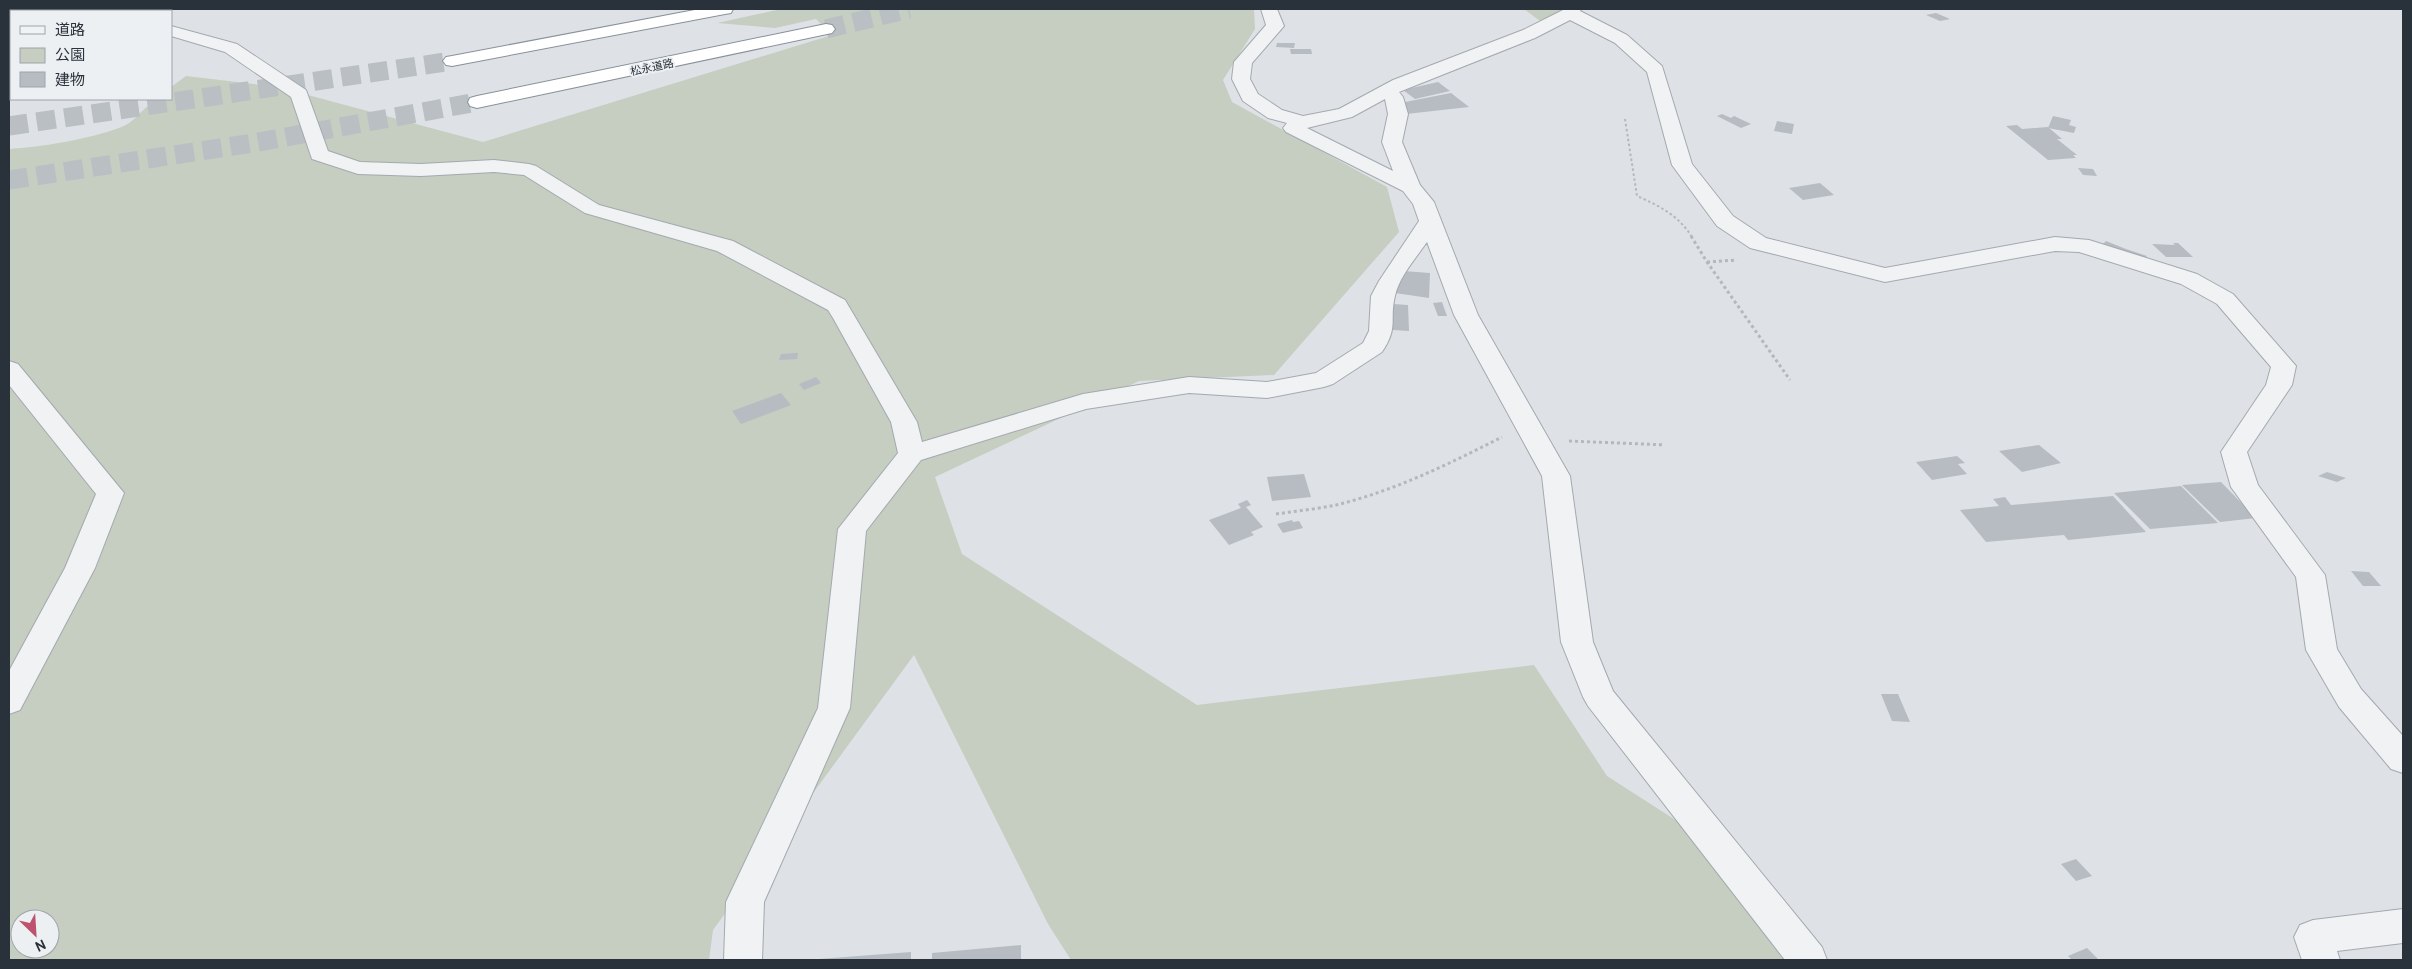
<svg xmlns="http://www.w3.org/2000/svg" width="2412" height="969" viewBox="0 0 2412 969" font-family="Overpass,'Noto Sans JP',sans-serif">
  <rect width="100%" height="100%" fill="#dee2e6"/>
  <g fill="#c5cec0" fill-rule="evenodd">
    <path d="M781,9h473l1,20 -32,51 9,22 155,85 12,45 -125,143 -135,6 -204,96 27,77 235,151 337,-40 73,111 126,81 81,103h-743l-23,-36 -134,-269 -201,275 -4,30h-700v-811c32,-2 80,-10 110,-21 22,-7 23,-29 52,-29v-12l15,-11 92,11 205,55 349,-107 -16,-16 -41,9 -58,-5zM20,919h30v30h-30z"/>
    <polygon points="1524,9 1562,9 1561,12 1540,21"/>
  </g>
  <g fill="#b6bcc2">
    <polygon points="1936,13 1950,19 1940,21 1926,15"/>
    <polygon points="1277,43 1295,43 1294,48 1276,47"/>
    <polygon points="1290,49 1311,49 1312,54 1291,54"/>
    <polygon points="1438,82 1450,91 1415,99 1403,90"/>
    <polygon points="1451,93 1469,107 1406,114 1400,103"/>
    <polygon points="1722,114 1731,118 1734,116 1751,124 1741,128 1717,116"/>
    <polygon points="2053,116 2071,120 2069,125 2076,127 2074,133 2048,128"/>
    <polygon points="1777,121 1794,124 1792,134 1774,131"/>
    <polygon points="2017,125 2022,129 2048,127 2062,139 2057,139 2077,155 2073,155 2076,158 2048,160 2006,126"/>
    <polygon points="2078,168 2093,169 2097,176 2083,175"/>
    <polygon points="1820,183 1834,195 1803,200 1789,188"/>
    <polygon points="2106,241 2126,249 2147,256 2143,260 2102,245"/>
    <polygon points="2173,243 2178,243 2193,257 2166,257 2152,244 2175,245"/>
    <polygon points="1403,271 1430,273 1429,298 1395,293 1396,280 1402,281"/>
    <polygon points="1442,302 1447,316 1438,316 1433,303"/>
    <polygon points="1393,304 1408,305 1409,331 1393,330"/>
    <polygon points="798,353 797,359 779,360 781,354"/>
    <polygon points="816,377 821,383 804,390 799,384"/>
    <polygon points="781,393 791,405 741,424 732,411"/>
    <polygon points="2039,445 2061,463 2022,472 1999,451"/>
    <polygon points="1957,456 1965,463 1958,464 1967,474 1932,480 1916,462"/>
    <polygon points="2327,472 2346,478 2337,482 2318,476"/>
    <polygon points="1304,474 1311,497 1272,501 1267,477"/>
    <polygon points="2221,482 2256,518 2220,522 2182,485"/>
    <polygon points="2181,486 2218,523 2150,529 2114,493"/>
    <polygon points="2113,496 2146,532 2068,540 2064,535 1986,542 1960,510 1999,506 1993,499 2005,497 2011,505"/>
    <polygon points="1247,500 1251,505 1246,507 1263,527 1251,532 1254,535 1229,545 1209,520 1241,508 1238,504"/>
    <polygon points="1292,520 1293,522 1299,521 1303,528 1283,533 1277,524"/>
    <polygon points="2351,571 2369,572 2381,586 2363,586"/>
    <polygon points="1881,694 1898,694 1910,722 1892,721"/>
    <polygon points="2076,859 2092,876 2076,881 2061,864"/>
    <polygon points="1021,945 1021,960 932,960 932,953"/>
    <polygon points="2087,948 2099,960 2072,960 2068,956"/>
    <polygon points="911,952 911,960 819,960 819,959"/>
  </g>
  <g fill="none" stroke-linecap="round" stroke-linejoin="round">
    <g stroke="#babfc4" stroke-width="19" stroke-dasharray="19 9" stroke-linecap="butt">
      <polyline points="826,29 909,9"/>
      <polyline points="9,126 452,61"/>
      <polyline points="9,180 253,143 477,102"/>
    </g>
    <defs>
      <g id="minor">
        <polygon points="83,9 107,9 108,11 84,11"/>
        <path d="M1261,9h16l7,17 -32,37 -2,16 8,15 24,16 21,6 36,-7 54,-29 130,-50 42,-21h16l-1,2 47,24 35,31 30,98 41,52 33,22 119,30 170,-31 34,3 108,34 36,20 63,72 -4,19 -45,67 11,33 67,90 12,74 24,40 42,47v37l-12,-4 -52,-62 -33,-57 -10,-73 -65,-90 -10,-35 45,-67 5,-18 -54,-63 -36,-20 -102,-32 -24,-1 -170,31 -135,-34 -33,-22 -45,-61 -25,-93 -32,-29 -45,-23 -35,18 -136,54 4,5 5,17 -6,28 18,43 14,17 44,113 92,161 23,166 20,49 209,256 5,13h-42l-197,-254 -5,-9 -22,-55 -19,-166 -88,-161 -27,-73c-11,16 -28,35 -32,54 -6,24 4,31 -13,56l-49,32 -9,3 -57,11 -78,-5 -103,16 -165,51 -55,71 -16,177 -86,194 -2,58h-38l2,-58 92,-194 20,-179 60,-76 -7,-31 -58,-104 -5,-8 -111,-59 -132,-38 -61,-38 -30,-3 -73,4 -63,-2 -46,-15 -21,-62 -66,-45 -54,-16v-10l66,18 69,46 22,61 32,11 61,2 73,-4 35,4 7,2 63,39 134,36 112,59 72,122 5,20 161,-48 106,-17 78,5 49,-9 47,-30 6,-12 2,-35 8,-15 40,-60 -6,-17 -10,-13 -117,-59 -3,-4 4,-5 -19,-5 -25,-17 -11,-22 2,-17 32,-37zM1385,99l3,15 -6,28 11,29 -86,-43 45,-11z"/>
        <rect x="9" y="18" width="2" height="13"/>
        <polygon points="9,361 18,364 124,493 95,568 20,710 9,714 9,671 65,568 96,494 9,385"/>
        <polygon points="2403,909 2403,943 2337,951 2340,960 2302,960 2294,937 2300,925 2313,920"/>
      </g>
      <g id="trunk">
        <polygon points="700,9 733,9 731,13 725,14 452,66 446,65 443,61 446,57 452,56"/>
        <polygon points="826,24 832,25 835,29 832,33 477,108 470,106 468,102 470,98 477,96"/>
      </g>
    </defs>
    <use href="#minor" stroke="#a4a9af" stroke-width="2"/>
    <use href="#trunk" stroke="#87919a" stroke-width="2"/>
    <path stroke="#b4b8bc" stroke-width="2" stroke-dasharray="2.5 2.5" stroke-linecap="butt" d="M1625,119l12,77c23,10 42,20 55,41"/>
    <g stroke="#b4b8bc" stroke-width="3" stroke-dasharray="3 3" stroke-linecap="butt">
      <polyline points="1691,236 1707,262 1790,380"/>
      <polyline points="1707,262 1737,260"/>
      <polyline points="1569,441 1665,445"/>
      <path d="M1276,514c20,-3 41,-5 60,-9 58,-14 113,-41 166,-68"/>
    </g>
    <use href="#minor" fill="#f0f2f4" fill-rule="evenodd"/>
    <use href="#trunk" fill="#fff" fill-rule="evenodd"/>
  </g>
  <g text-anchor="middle" stroke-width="4" stroke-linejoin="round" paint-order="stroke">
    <g font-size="11" fill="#29313a" stroke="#edf0f3">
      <text transform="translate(652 67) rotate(-12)" y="4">松永道路</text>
    </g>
  </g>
  <rect width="2412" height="969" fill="none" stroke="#29313a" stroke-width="20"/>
  <rect x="10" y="10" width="162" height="90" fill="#edf0f3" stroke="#9fa4a9"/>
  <rect x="20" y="26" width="25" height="8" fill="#f0f2f4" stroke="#9fa4a9"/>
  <text x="55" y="35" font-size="15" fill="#29313a">道路</text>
  <rect x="20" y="48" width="25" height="15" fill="#c5cec0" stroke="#9fa4a9"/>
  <text x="55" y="60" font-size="15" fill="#29313a">公園</text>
  <rect x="20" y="72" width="25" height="15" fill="#b6bcc2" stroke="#9fa4a9"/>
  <text x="55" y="85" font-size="15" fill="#29313a">建物</text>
  <g transform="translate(35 934) rotate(155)"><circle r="24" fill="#edf0f3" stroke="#9fa4a9"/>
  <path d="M0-4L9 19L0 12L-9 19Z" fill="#bd516e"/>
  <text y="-8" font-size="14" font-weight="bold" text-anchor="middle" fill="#29313a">N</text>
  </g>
</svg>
